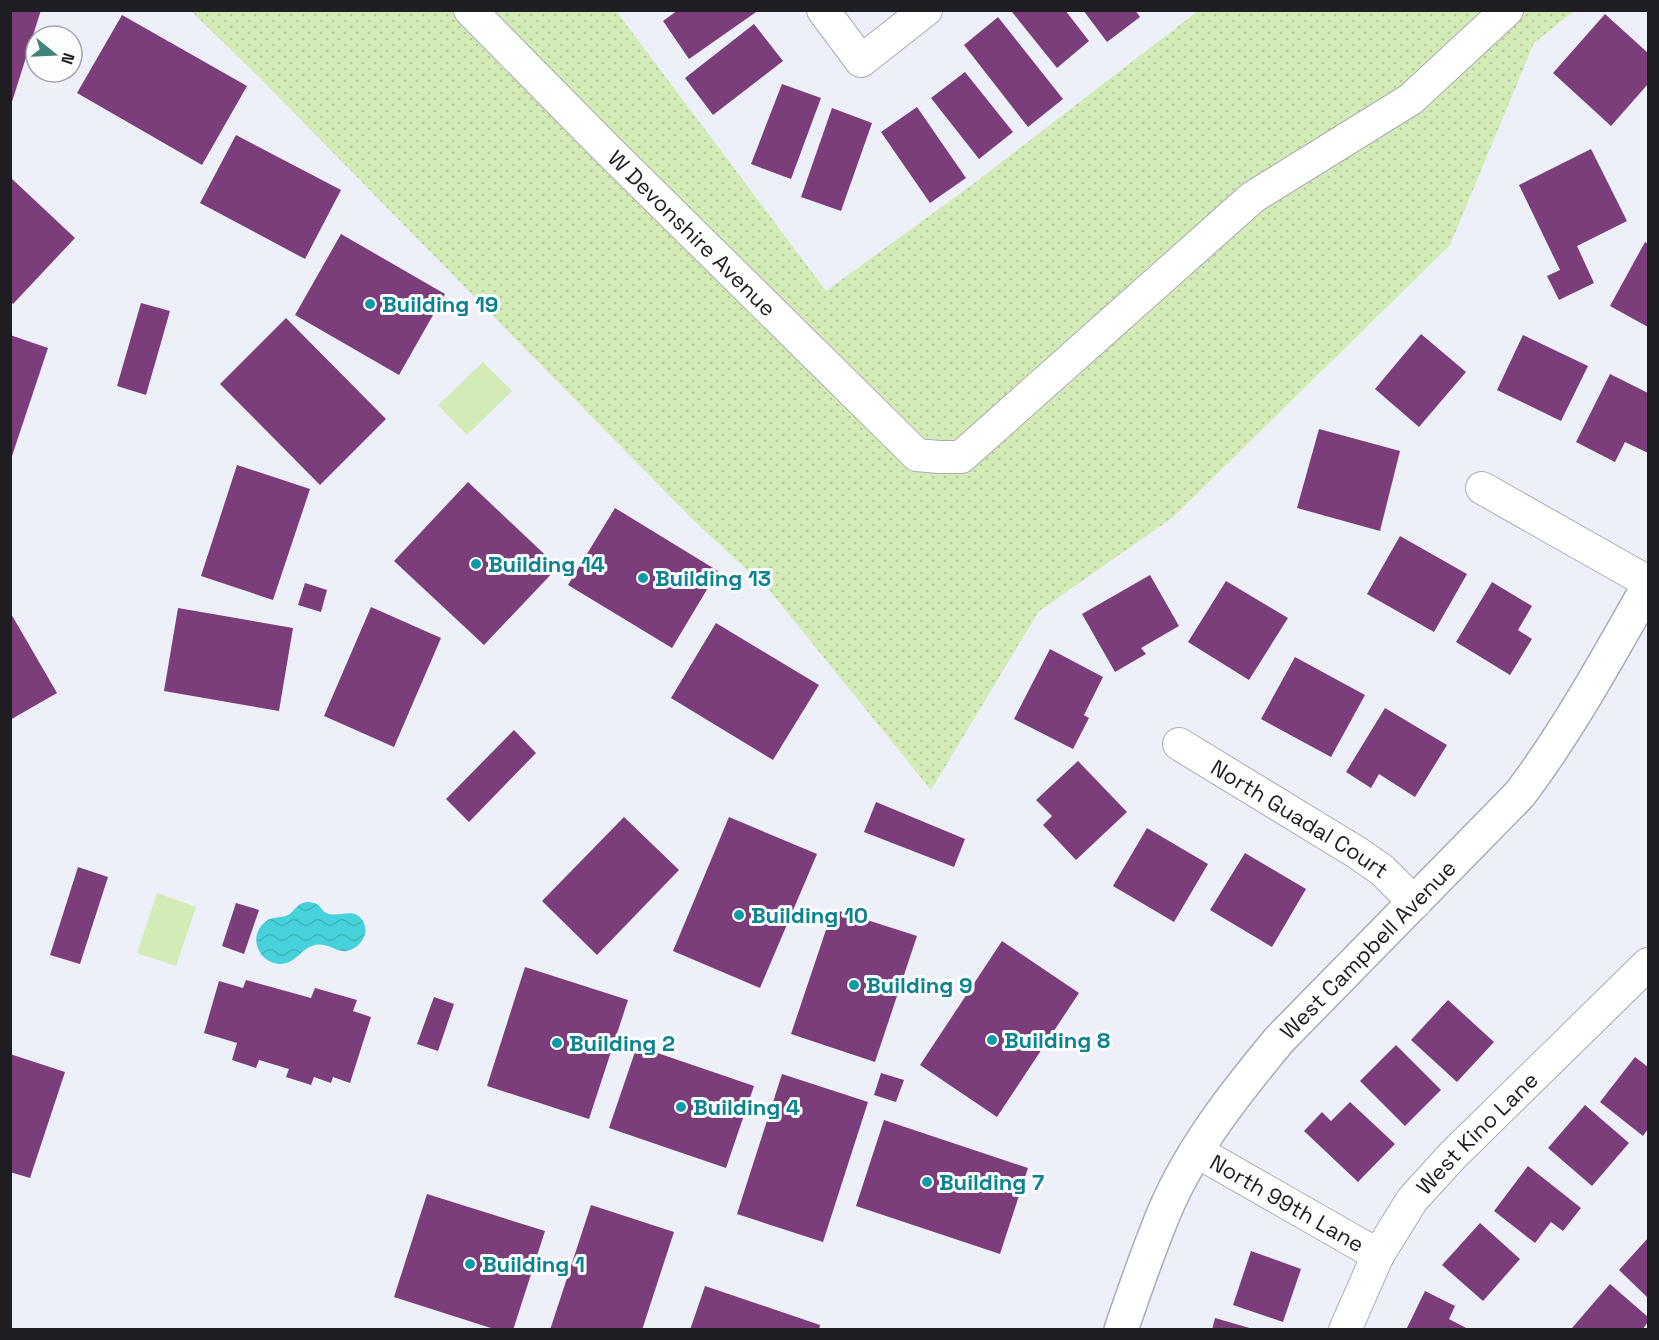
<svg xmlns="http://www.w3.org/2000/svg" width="1659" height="1340" viewBox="0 0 1659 1340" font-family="'Space Grotesk',sans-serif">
  <defs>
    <pattern id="grass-dots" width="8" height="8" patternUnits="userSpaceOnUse" patternTransform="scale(1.5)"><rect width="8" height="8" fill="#d3ebb6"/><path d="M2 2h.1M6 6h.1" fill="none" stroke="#b5c99c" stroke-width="1.8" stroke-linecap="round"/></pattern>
    <pattern id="water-waves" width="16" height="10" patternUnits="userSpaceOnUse" patternTransform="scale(1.5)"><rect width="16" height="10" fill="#46d2da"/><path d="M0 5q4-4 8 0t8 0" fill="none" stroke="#3db4bb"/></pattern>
  </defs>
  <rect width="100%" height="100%" fill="#edeff9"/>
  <polygon fill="url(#grass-dots)" points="191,11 616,11 826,291 973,184 1198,11 1574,11 1534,43 1450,245 1172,518 1039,611 931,790 770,591 692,519 260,78"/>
  <g fill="#d3ebb6">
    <polygon points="483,362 512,391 467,435 438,405"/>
    <polygon points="157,893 196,907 176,966 137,953"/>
  </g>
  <path fill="url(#water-waves)" d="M306,902c18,0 12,9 23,12 12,3 25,-7 34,7 2,4 3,8 2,13 -2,7 -8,14 -15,16 -12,5 -21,-8 -35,-5 -14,3 -19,19 -35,19 -20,-1 -32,-25 -17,-40 8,-9 17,-5 25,-9 7,-4 8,-11 18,-13z"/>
  <g fill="#7b3e7b">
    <polygon points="10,10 41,10 11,105 10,105"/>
    <polygon points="678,10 759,10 689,59 663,21"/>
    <polygon points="1014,10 1065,10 1089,41 1057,68 1012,12"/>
    <polygon points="1083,10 1135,10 1140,17 1107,42"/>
    <polygon points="1605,14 1648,53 1648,84 1611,126 1553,73"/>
    <polygon points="122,15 247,86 202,165 77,93"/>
    <polygon points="998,17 1063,99 1028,127 964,45"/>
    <polygon points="754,24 783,61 713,115 685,78"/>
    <polygon points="965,72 1013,132 979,159 931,98"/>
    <polygon points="782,84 821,98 791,179 751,164"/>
    <polygon points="917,107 966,178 930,203 881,132"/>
    <polygon points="832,108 872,123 841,211 801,197"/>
    <polygon points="236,135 341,190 305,259 200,203"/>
    <polygon points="1591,149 1627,221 1577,246 1594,283 1559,300 1547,276 1560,270 1519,185"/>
    <polygon points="10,177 75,238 13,304 10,301"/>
    <polygon points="341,234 445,294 399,375 295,315"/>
    <polygon points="1645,242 1648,244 1648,327 1610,306"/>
    <polygon points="141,303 170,311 146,395 117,386"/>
    <polygon points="286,318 386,419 320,485 220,384"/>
    <polygon points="1421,334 1466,372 1419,427 1375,389"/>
    <polygon points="10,335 48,348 11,459 10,459"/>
    <polygon points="1523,335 1588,366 1561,421 1497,390"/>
    <polygon points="1610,374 1648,393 1648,453 1625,442 1615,462 1576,442"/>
    <polygon points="1319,429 1400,451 1380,531 1297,508"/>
    <polygon points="237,465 310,489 273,600 201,576"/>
    <polygon points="468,482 558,567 484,645 394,561"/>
    <polygon points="615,508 718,571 672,648 568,585"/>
    <polygon points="1400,536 1467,574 1434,632 1367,594"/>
    <polygon points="1150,575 1179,626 1141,648 1146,654 1115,672 1082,614"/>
    <polygon points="1226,581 1288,618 1249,680 1188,642"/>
    <polygon points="1492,582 1532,606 1518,630 1532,639 1510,675 1456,642"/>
    <polygon points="305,583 327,590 321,612 298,605"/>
    <polygon points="371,607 441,638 394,747 324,716"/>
    <polygon points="178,608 293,628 279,711 164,691"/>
    <polygon points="10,612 57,693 10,720"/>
    <polygon points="716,623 819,685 773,760 671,698"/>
    <polygon points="1050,649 1103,677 1084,715 1089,718 1073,749 1014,719"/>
    <polygon points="1295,657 1365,695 1331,757 1261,719"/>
    <polygon points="1385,708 1447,745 1415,797 1379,774 1371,788 1346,772"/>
    <polygon points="514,730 536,753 469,822 446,799"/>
    <polygon points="1078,761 1127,812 1076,860 1043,825 1052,816 1036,800"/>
    <polygon points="876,802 965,839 954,867 864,832"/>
    <polygon points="624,817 679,870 597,955 542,901"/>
    <polygon points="729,817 817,854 760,988 673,951"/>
    <polygon points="1147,828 1208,864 1174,922 1113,886"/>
    <polygon points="1245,853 1306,889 1272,947 1210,910"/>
    <polygon points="78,867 108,877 80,964 50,955"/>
    <polygon points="236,903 259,910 244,954 222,946"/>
    <polygon points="833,909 917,936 875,1062 791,1034"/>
    <polygon points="1002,941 1079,993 997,1117 920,1065"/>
    <polygon points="525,967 628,1000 589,1119 487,1086"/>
    <polygon points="246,980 311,998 315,988 357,1000 353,1011 371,1017 350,1083 333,1077 331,1083 314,1077 311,1085 286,1077 289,1069 259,1060 256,1068 232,1060 237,1043 204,1033 219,981 243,988"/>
    <polygon points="434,997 454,1004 438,1051 417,1044"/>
    <polygon points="1448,1000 1494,1042 1457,1082 1411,1040"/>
    <polygon points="1396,1045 1441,1090 1405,1126 1360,1081"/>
    <polygon points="637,1046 754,1086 726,1168 609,1128"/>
    <polygon points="10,1054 65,1072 30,1178 10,1172"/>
    <polygon points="1635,1057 1648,1067 1648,1129 1643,1136 1600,1102"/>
    <polygon points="881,1073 904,1080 896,1102 874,1095"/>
    <polygon points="782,1074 868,1102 823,1242 737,1214"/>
    <polygon points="1350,1102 1395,1144 1358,1182 1304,1131 1322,1112 1331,1121"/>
    <polygon points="1585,1105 1629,1143 1592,1186 1548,1148"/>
    <polygon points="884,1120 1028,1168 1000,1254 856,1206"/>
    <polygon points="1528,1166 1581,1208 1563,1231 1551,1222 1535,1243 1494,1211"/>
    <polygon points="427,1194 545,1231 513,1330 497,1330 394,1297"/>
    <polygon points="591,1205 674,1232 642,1330 550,1330"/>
    <polygon points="1480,1223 1520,1259 1483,1301 1442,1265"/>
    <polygon points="1648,1238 1648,1298 1619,1270"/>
    <polygon points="1251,1251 1301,1269 1283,1322 1233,1305"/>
    <polygon points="1610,1284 1648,1317 1648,1322 1642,1330 1574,1330 1572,1328"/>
    <polygon points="705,1286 820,1325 819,1330 690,1330"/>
    <polygon points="1425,1291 1455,1306 1449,1319 1470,1330 1406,1330"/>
    <polygon points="1215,1318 1253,1329 1253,1330 1212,1330"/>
  </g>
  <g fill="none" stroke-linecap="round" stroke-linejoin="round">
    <defs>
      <g id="minor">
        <path id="s1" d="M470,10l137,139 310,306 22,2h22l292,-260 158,-98 96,-89"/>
        <polyline points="823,10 861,61 926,10"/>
        <polyline points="1482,488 1648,582"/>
        <path id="s2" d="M1179,744l177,108 26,18 33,33"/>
        <path id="s3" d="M1196,1151l182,104"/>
        <path id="s4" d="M1345,1330l33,-75 34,-55 41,-45 195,-191"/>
      </g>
      <g id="tertiary">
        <path id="s5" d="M1121,1330c14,-41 28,-82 45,-122 27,-62 70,-116 113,-168l241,-246c49,-65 88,-137 128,-207"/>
      </g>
    </defs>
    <use href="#minor" stroke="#a9abb5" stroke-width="34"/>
    <use href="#tertiary" stroke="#a9abb5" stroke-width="36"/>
    <use href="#minor" stroke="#fff" stroke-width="32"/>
    <use href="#tertiary" stroke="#fff" stroke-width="33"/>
  </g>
  <g fill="#0f9aa8" stroke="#fcfdff" stroke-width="2">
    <circle cx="370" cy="304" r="6"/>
    <circle cx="476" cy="564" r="6"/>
    <circle cx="643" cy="578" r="6"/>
    <circle cx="739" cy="915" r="6"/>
    <circle cx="854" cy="985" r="6"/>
    <circle cx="992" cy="1040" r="6"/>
    <circle cx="557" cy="1043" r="6"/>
    <circle cx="681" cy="1107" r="6"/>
    <circle cx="927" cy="1182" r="6"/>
    <circle cx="470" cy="1264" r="6"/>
  </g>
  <g text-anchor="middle" stroke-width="6" stroke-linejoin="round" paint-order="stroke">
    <g font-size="22" fill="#1e1e22" stroke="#fcfdff">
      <text dy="8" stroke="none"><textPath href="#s1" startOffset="315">W Devonshire Avenue</textPath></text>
      <text dy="8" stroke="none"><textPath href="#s2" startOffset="142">North Guadal Court</textPath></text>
      <text dy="8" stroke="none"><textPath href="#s5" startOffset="460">West Campbell Avenue</textPath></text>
      <text dy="8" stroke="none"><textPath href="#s4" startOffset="240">West Kino Lane</textPath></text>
      <text dy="8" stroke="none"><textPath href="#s3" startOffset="105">North 99th Lane</textPath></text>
    </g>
    <g font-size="22" font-weight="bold" fill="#0d838f" stroke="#fcfdff" text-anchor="start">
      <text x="382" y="312">Building 19</text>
      <text x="488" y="572">Building 14</text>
      <text x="655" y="586">Building 13</text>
      <text x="751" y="923">Building 10</text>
      <text x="866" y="993">Building 9</text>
      <text x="1004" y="1048">Building 8</text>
      <text x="569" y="1051">Building 2</text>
      <text x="693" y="1115">Building 4</text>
      <text x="939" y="1190">Building 7</text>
      <text x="482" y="1272">Building 1</text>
    </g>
  </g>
  <rect width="1659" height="1340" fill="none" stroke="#1e1e22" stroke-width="24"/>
  <g transform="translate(54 54) rotate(108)"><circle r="28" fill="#fcfdff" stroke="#a3a4a7" stroke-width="1.5"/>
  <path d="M0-4.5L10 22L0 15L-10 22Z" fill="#418579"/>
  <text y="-9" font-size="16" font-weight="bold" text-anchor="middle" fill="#1e1e22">N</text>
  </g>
</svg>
